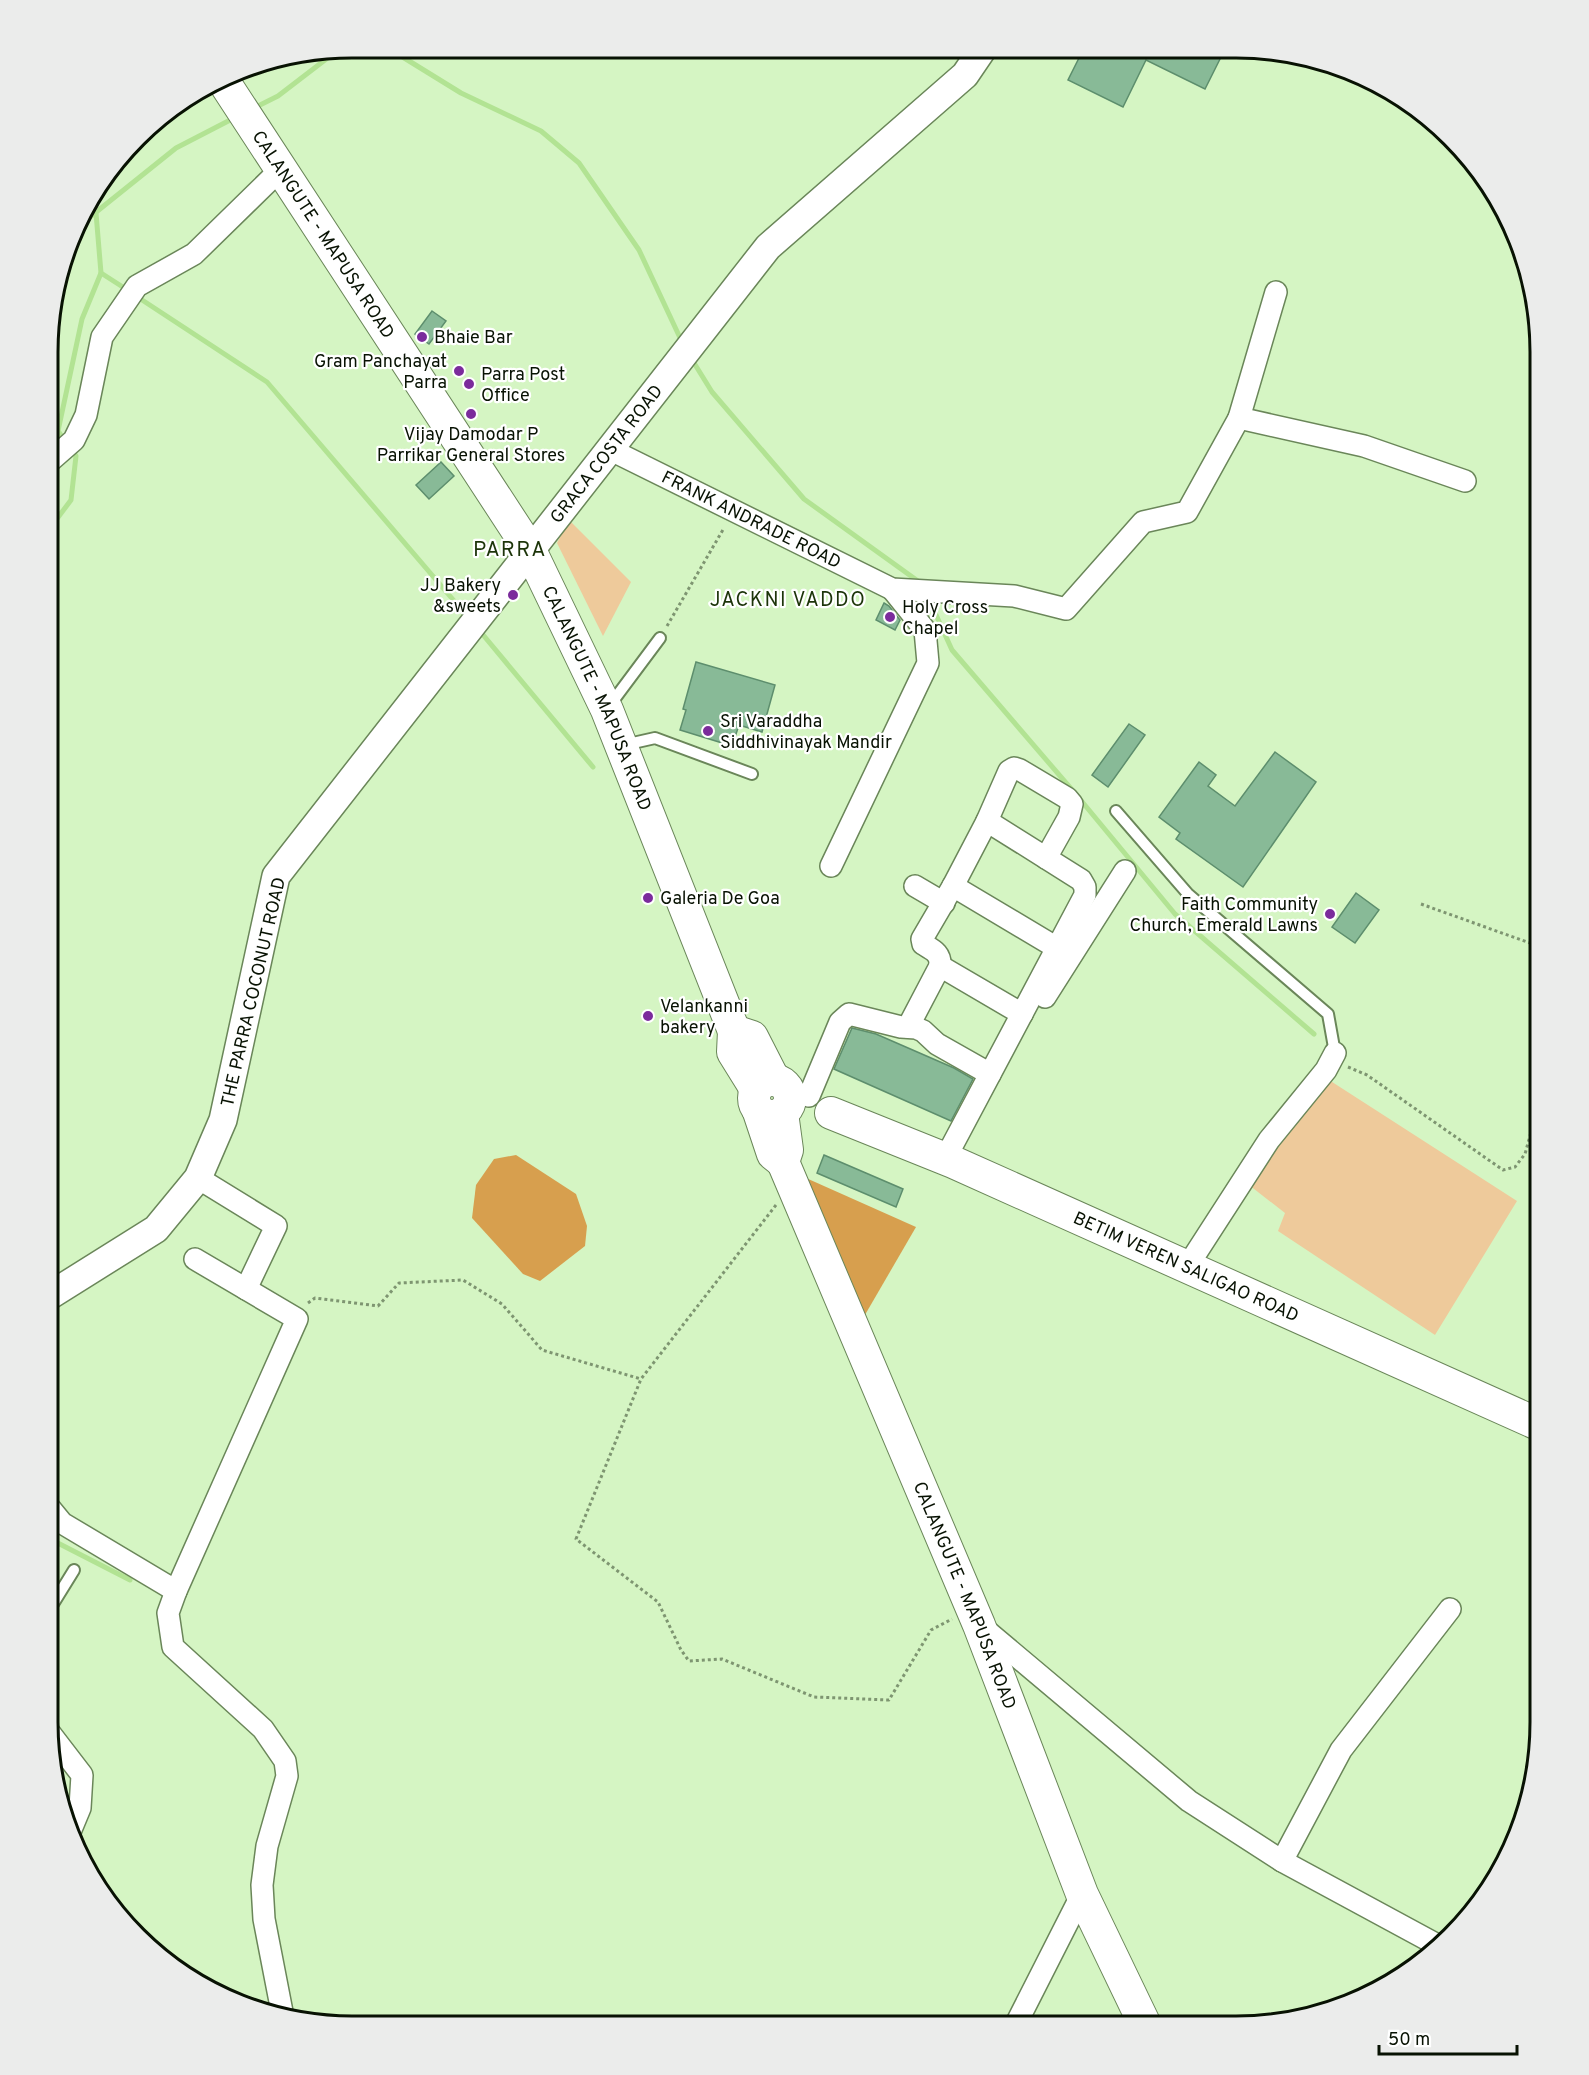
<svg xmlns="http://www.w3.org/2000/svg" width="1589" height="2075" viewBox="0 0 1589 2075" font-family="Overpass,sans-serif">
  <rect width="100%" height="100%" fill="#d5f5c3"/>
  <g fill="#eeca9b">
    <polygon points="569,520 631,582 603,636 557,543"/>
    <polygon points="1329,1080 1517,1201 1435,1335 1278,1231 1285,1213 1249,1185"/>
  </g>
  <g fill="#d79f4e">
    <polygon points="516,1155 576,1194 587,1226 585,1246 540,1281 523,1274 472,1218 476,1185 494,1159"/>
    <polygon points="806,1178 916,1227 862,1320"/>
  </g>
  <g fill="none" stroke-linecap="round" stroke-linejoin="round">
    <g stroke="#b2e393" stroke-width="5">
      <polyline points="388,48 461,93 541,131 579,163 639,250 682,342"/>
      <polyline points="252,109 278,96 338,50"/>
      <polyline points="80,225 176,148 236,117"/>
      <polyline points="101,273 129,291"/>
      <polyline points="136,296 267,382 467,616"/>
      <polyline points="691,358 712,392 804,499 922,584"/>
      <polyline points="65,441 58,431 82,319 101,273 96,213"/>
      <polyline points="50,528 71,500 76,456 71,449"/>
      <polyline points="927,595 952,650 1073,791"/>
      <polyline points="479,630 593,767"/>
      <polyline points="1079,798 1175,914 1314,1034"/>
      <polyline points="49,1247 51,1251"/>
      <polyline points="48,1538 130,1580"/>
    </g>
  </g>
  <g fill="#88ba97" stroke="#5d8e6d" stroke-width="1.5">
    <polygon points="1083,50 1148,50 1224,51 1205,89 1146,60 1123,107 1068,80"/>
    <polygon points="432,311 446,321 429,344 415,334"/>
    <polygon points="441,462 454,476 429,499 416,485"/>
    <polygon points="884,603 889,606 900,620 895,630 876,620"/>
    <polygon points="696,662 775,685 762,732 739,725 732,746 680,730 686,710 683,709"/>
    <polygon points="1129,724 1145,735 1108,787 1092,775"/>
    <polygon points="1275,752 1316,782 1243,887 1176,839 1180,833 1159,817 1199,762 1216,775 1208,786 1235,806"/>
    <polygon points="1356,893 1379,910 1355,943 1332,927"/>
    <polygon points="852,1028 876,1034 954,1068 973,1079 951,1121 834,1069"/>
    <polygon points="824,1155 903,1189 896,1207 817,1173"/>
  </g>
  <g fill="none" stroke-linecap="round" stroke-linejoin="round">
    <defs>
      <g id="service">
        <polyline points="610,705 660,638"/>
        <polyline points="624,745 655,738 752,774"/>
        <polyline points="1116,811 1188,894 1328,1014 1335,1053"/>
        <polyline points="48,1612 74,1570"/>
      </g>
      <g id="minor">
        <polyline points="1239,418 1276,292"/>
        <path id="s1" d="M609,449l283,140 122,7 52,13 77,-87 44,-10 52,-94 125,28 101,35"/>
        <polyline points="50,461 74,440 86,415 102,337 137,286 194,254 281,169"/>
        <polyline points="831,866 928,663 925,630 892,589"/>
        <polyline points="915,886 944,903"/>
        <polyline points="953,886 1057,948"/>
        <path d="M940,966c1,-13 -7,-16 -17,-22l-1,-5 31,-53 34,-65 22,-50 5,-3 6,2 47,28 5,6 -3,13 -23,41"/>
        <polyline points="1045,997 1125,871"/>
        <polyline points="908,1027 940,966 1022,1014"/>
        <polyline points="809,1096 840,1022 849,1014 901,1027 916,1028 923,1031 937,1044 990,1074"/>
        <polyline points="945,1159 1085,895 1085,887 1081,880 987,821"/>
        <polyline points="198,1178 276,1226 246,1289"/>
        <polyline points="195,1259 297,1319 176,1591 168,1613 173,1647 263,1729 285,1761 287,1776 267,1846 262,1885 264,1919 283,2017"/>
        <polyline points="1187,1267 1269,1140 1326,1070 1335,1053"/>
        <polyline points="48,1506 62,1523 176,1591"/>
        <polyline points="982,1627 1189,1801 1282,1861 1441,1947"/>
        <polyline points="49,1732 82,1775 80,1808 70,1832"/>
        <polyline points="1282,1861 1341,1750 1450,1609"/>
        <polyline points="1015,2026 1082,1894"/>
      </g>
      <g id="tertiary">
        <path id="s2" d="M49,1296l107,-67 42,-51 25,-58 53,-244 492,-629 197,-172 17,-25"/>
      </g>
      <g id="secondary">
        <path id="s3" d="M224,82l306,468 77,160 127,321"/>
        <circle cx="772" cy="1098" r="18"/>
        <polyline points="756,1089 733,1052 734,1031 752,1037 774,1080"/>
        <polyline points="759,1112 773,1154 783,1162 787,1150 782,1113"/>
        <path id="s4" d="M831,1113l122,49 587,263"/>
        <path id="s5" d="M783,1162l196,463 103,269 64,133"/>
      </g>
    </defs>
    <use href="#service" stroke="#6a8659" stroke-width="14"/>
    <use href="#minor" stroke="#6a8659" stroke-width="24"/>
    <use href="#tertiary" stroke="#6a8659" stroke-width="30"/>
    <use href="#secondary" stroke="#6a8659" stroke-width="34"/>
    <g stroke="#7e9571" stroke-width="3" stroke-dasharray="3 3" stroke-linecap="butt">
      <polyline points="667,626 724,528"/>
      <polyline points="1421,904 1541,947"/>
      <polyline points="1348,1067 1367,1075 1503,1170 1515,1167 1525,1154 1541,1096"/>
      <polyline points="776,1205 641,1379 576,1539 658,1602 681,1650 689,1661 722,1659 814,1697 889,1700 931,1630 952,1619"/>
      <polyline points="308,1303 315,1298 378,1306 399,1283 463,1280 502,1304 542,1350 641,1379"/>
    </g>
    <use href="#service" stroke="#fff" stroke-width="10"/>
    <use href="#minor" stroke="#fff" stroke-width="21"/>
    <use href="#tertiary" stroke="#fff" stroke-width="27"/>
    <use href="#secondary" stroke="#fff" stroke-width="32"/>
  </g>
  <g fill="#7b2b9c" stroke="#fff" stroke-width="2">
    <circle cx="422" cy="337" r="6"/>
    <circle cx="459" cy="371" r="6"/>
    <circle cx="469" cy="384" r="6"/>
    <circle cx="471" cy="414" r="6"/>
    <circle cx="513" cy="595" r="6"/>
    <circle cx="890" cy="617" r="6"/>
    <circle cx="708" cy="731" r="6"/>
    <circle cx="648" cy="898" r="6"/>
    <circle cx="1330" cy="914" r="6"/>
    <circle cx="648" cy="1016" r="6"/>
  </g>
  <g text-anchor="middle" stroke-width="4.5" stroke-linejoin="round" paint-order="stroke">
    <g font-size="18" fill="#081203" stroke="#fff">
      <text dy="6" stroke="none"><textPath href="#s3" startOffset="182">CALANGUTE - MAPUSA ROAD</textPath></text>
      <text dy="6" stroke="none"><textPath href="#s2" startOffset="1041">GRACA COSTA ROAD</textPath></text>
      <text dy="6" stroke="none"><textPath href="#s1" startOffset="159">FRANK ANDRADE ROAD</textPath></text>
      <text dy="6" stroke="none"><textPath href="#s3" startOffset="722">CALANGUTE - MAPUSA ROAD</textPath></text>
      <text transform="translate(253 992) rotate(-77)" y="6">THE PARRA COCONUT ROAD</text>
      <text dy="6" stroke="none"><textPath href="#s4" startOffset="387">BETIM VEREN SALIGAO ROAD</textPath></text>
      <text dy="6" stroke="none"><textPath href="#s5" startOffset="470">CALANGUTE - MAPUSA ROAD</textPath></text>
    </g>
    <g font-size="18" fill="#081203" stroke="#fff" text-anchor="start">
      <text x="434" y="343">Bhaie Bar</text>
      <text x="447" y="367" text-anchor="end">Gram Panchayat<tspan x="447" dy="21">Parra</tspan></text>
      <text x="481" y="380">Parra Post<tspan x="481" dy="21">Office</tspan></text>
      <text x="471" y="440" text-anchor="middle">Vijay Damodar P<tspan x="471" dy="21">Parrikar General Stores</tspan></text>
      <text x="501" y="591" text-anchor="end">JJ Bakery<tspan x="501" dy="21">&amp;sweets</tspan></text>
      <text x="902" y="613">Holy Cross<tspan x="902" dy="21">Chapel</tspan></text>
      <text x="720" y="727">Sri Varaddha<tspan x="720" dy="21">Siddhivinayak Mandir</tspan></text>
      <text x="660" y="904">Galeria De Goa</text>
      <text x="1318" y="910" text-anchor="end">Faith Community<tspan x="1318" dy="21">Church, Emerald Lawns</tspan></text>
      <text x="660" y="1012">Velankanni<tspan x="660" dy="21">bakery</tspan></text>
    </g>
    <g font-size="20" letter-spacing="1.5" fill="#1c3409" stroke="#fff">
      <text x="788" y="606">JACKNI VADDO</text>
    </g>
    <g font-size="21" letter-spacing="1.5" fill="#1c3409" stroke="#fff">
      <text x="510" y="556">PARRA</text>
    </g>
  </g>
  <path d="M0 0H1589V2075H0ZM352 58H1236A294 294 0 0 1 1530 352V1722A294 294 0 0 1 1236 2016H352A294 294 0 0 1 58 1722V352A294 294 0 0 1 352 58Z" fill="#ebeceb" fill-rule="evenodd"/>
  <path fill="none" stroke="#081203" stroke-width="3" d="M352 58H1236A294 294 0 0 1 1530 352V1722A294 294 0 0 1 1236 2016H352A294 294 0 0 1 58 1722V352A294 294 0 0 1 352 58Z"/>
  <path d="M1379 2045v9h138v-9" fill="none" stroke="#081203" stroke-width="3"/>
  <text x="1388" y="2045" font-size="18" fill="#081203" stroke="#ffffff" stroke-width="4.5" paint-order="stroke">50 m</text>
</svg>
